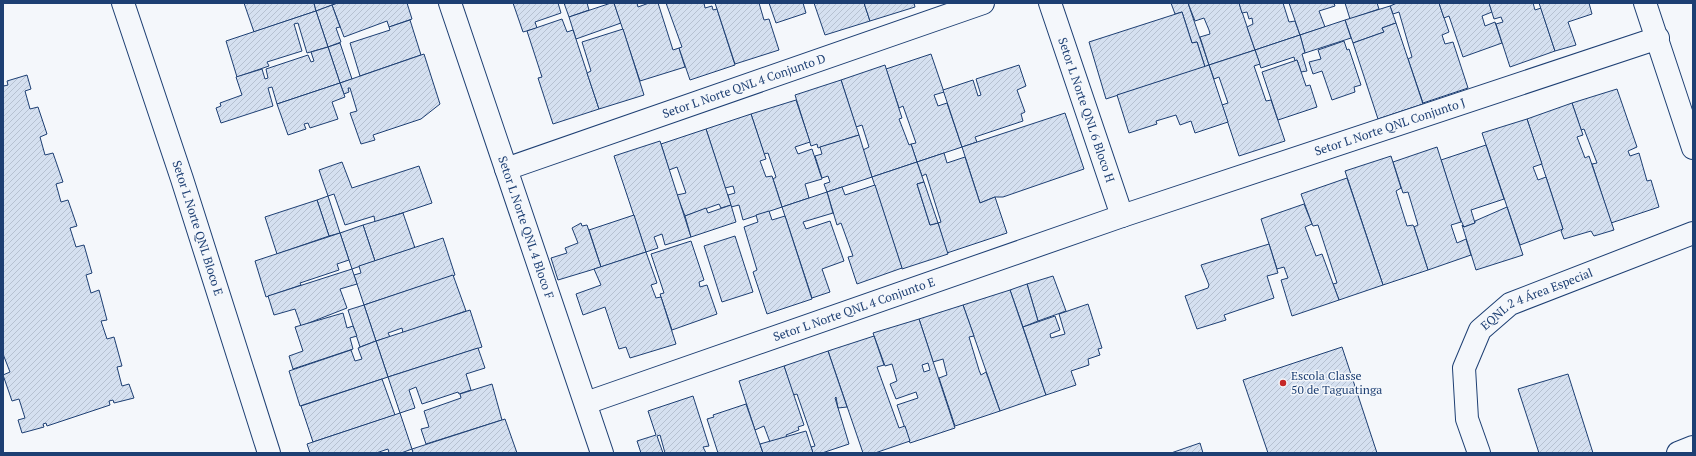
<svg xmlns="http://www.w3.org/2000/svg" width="1696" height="456" viewBox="0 0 1696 456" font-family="'PT Serif',serif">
  <defs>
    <pattern id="building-hatch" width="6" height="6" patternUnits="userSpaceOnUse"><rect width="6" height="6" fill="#d5e0f0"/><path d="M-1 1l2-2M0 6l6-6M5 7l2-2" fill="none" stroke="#b6c1d1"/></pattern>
  </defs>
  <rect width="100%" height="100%" fill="#f4f7fb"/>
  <g fill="url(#building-hatch)" stroke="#1d3f73" fill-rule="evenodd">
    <polygon points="244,3 314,3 316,11 254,32"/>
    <polygon points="314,3 338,3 316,11"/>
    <polygon points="338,3 407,3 412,19 389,27 387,21 344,37 332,5"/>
    <polygon points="513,3 558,3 561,13 535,22 537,28 523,32"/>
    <polygon points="564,3 587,3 589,10 569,17"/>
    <polygon points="611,3 614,3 621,23 576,39 569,17"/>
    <polygon points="614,3 637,3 638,7 649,3 658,3 673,50 679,48 685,67 640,81"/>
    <polygon points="666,3 704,3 705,8 712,6 713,10 717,9 735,65 690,80 679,48 682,47"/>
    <polygon points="715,3 759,3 764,20 769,19 779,50 735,64"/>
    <polygon points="769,3 803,3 806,13 776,23"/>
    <polygon points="814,3 864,3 870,21 825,35"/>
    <polygon points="864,3 914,3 915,7 870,21"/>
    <polygon points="1171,3 1188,3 1209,65 1205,67 1197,42 1192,43 1182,12 1175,14"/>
    <polygon points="1188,3 1239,3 1255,50 1209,65 1200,37 1210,34 1209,30 1204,18 1195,21"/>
    <polygon points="1239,3 1283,3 1289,22 1295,21 1300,35 1255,50 1247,27 1253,24 1252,18 1249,19 1247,12 1242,13"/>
    <polygon points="1289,3 1334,3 1335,6 1319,11 1325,27 1300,35"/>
    <polygon points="1345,3 1377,3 1379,9 1350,19"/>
    <polygon points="1397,3 1439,3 1449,32 1442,35 1445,44 1453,42 1468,88 1423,103 1408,59 1412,57 1399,12 1393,14 1390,6"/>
    <polygon points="1439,3 1489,3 1492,12 1482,16 1485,26 1495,22 1502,43 1463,57 1449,16 1444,18"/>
    <polygon points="1489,3 1533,3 1535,10 1541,8 1555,51 1510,67 1496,24 1503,22 1501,17 1494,19"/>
    <polygon points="1539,3 1589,3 1592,14 1568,22 1576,45 1555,51"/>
    <polygon points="332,5 340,27 336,28 341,42 328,47 316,11"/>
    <polygon points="1390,6 1396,23 1382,28 1384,32 1353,43 1345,20"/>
    <polygon points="316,11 328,47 307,53 298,23 294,24 302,51 267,62 269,66 237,77 226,41"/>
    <polygon points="1182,12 1192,43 1197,42 1205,67 1106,99 1089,42"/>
    <polygon points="562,19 567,32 573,30 599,109 553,124 538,78 542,77 527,31"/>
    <polygon points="410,20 421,55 360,76 350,43 390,30 389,27"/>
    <polygon points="1345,20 1351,38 1305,53 1300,35"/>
    <polygon points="1396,23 1423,104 1378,119 1353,43 1384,32 1382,28"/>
    <polygon points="623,29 644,95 599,109 587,73 591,71 582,42"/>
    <polygon points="1300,35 1305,53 1302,54 1307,71 1301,72 1297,60 1295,61 1294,57 1261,68 1255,50"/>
    <polygon points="1344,41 1347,50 1349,49 1361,85 1354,87 1355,92 1332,100 1322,71 1313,74 1309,62 1321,59 1318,50"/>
    <polygon points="340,43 352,79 340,83 328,47"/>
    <polygon points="328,47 340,83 277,104 272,87 268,88 273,106 221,123 216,108 221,106 220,103 242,95 236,77 262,69 265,79 268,78 266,69 308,55 311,62 314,61 311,52"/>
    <polygon points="1255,50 1260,64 1254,66 1266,101 1271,100 1285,141 1239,156 1222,105 1228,103 1219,77 1214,79 1209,65"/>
    <polygon points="424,54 440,104 421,119 373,135 375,140 361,144 350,113 357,111 350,88 348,88 349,92 344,94 340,83"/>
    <polygon points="931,54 944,92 934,95 938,106 947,103 962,147 917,162 911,144 916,143 903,106 899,108 886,69"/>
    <polygon points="1297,60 1306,86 1310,85 1317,107 1278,120 1262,72"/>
    <polygon points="885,65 902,118 899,119 909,145 911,144 917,162 872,177 863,150 869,147 862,125 856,127 841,80"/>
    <polygon points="1019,65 1026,86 1017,90 1025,112 1021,114 1023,121 975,137 977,142 962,147 943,90 973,80 978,96 981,95 976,79"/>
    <polygon points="1209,65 1228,122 1195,133 1191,121 1180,125 1176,115 1156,121 1157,124 1129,133 1117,95"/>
    <polygon points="27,75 31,89 25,91 30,109 38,107 47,134 40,137 45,155 53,153 63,182 56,184 61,202 68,200 77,226 70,228 76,247 84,245 92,273 86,275 91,293 99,290 107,320 101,321 107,339 114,337 122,366 117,367 122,386 129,384 134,398 114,403 113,400 109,401 110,405 47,426 46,423 43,424 44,427 22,433 18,420 25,418 19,399 12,401 3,375 10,372 3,354 3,83 4,86 8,85 7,81"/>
    <polygon points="841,80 859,135 818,148 817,144 811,146 795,95"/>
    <polygon points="340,83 345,97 332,102 338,119 310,128 308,123 304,124 306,129 288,135 277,104"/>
    <polygon points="1617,89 1637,147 1628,151 1630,156 1639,153 1647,181 1651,180 1659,207 1611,223 1592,164 1597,163 1584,129 1581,130 1572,103"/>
    <polygon points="796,100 810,142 795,147 798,154 812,149 822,179 805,184 809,198 782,207 773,179 776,177 768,153 764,154 751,114"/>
    <polygon points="1572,103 1583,135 1577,137 1585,158 1589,156 1614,230 1594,236 1591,231 1564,239 1561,231 1563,229 1527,119"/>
    <polygon points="1065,113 1084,169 1003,197 995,197 980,203 962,147"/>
    <polygon points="751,114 766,159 760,161 766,177 772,176 782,207 743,220 739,205 731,207 728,195 735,193 733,186 725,188 706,129"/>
    <polygon points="1527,119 1542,164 1533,167 1538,180 1546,177 1563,229 1520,245 1482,133"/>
    <polygon points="706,129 731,205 721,208 719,204 685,216 677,195 686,193 677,167 669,170 661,144"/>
    <polygon points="859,135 872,177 827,192 824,184 830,182 828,176 822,178 815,156 822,154 820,147"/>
    <polygon points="660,141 691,237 665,245 662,234 654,237 658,248 646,252 614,156"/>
    <polygon points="1486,145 1504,199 1471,210 1475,223 1464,227 1458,214 1441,160"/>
    <polygon points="1437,147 1461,222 1451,225 1457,243 1466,239 1471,255 1428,270 1414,227 1418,225 1408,192 1403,193 1393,162"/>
    <polygon points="944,153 947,163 965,157 980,203 995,197 1007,233 947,253 938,223 941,222 926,174 922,176 917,162"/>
    <polygon points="1391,156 1401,188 1396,191 1407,226 1413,225 1414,227 1428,270 1383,285 1345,171"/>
    <polygon points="342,162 352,188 419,166 432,203 375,222 374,216 345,225 334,194 328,196 319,170"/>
    <polygon points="917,162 924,182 917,184 930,225 938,223 948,254 902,269 872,177"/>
    <polygon points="1347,178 1383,285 1339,300 1333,284 1337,283 1318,225 1313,226 1312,224 1301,194"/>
    <polygon points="924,182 938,223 930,225 917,184"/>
    <polygon points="875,185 902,268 857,284 848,257 853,256 841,223 837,225 827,192 842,187 845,195"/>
    <polygon points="827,192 833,213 803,222 806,229 830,221 844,261 822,269 830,292 812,298 782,207"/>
    <polygon points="328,196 340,233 329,236 317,200"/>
    <polygon points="317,200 329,236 277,254 265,217"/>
    <polygon points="1304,204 1312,224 1305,227 1316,256 1322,254 1339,300 1292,316 1281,280 1288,278 1284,267 1277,269 1261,219"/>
    <polygon points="731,205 736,222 691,237 685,216 706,208 708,213"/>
    <polygon points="1507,207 1523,255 1476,270 1462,225 1464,227 1475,223 1475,221"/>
    <polygon points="769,211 772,220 785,216 812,299 767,314 753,272 757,270 744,227 758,222 756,215"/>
    <polygon points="403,213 415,248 375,261 363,225"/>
    <polygon points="634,215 646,252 601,267 589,230"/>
    <polygon points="581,223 582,226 587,225 601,267 558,280 551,258 567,253 565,248 578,243 572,228"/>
    <polygon points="363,225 375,261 352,269 340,233"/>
    <polygon points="340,233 349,260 337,264 339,270 300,283 301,285 266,297 255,261"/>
    <polygon points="735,236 753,292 722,302 704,246"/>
    <polygon points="443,238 455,275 364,305 354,275 361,273 359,266"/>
    <polygon points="691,241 704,280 699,282 700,287 707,285 717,314 672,330 660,294 664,293 651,254"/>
    <polygon points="1269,244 1278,273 1267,276 1274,298 1224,315 1226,320 1197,329 1185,296 1208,288 1209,285 1201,265"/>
    <polygon points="646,252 657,283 651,285 656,298 661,297 676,344 630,358 626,347 619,349 605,307 583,315 576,294 601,285 594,269"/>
    <polygon points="352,269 357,284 340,289 347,308 301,326 295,309 274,315 268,296"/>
    <polygon points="453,275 466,311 403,333 402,328 388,333 390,337 376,341 364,305"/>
    <polygon points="1053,276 1066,311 1038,321 1027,284"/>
    <polygon points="1027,284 1038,321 1023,327 1010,290"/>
    <polygon points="1010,290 1046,395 1000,411 963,305"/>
    <polygon points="1088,304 1102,348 1098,349 1100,355 1088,359 1089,365 1071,371 1076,385 1046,395 1023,327 1055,316 1060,330 1050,334 1051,338 1065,334 1059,314"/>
    <polygon points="364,305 376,341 360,347 348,310"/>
    <polygon points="963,305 974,336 969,337 979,370 981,375 986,372 1000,411 955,426 939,378 947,375 943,359 933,362 919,319"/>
    <polygon points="470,310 482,347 388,377 376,341"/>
    <polygon points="343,313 347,328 353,326 357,336 350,338 353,349 293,369 289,356 303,351 295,327"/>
    <path d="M919,319l36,109 -45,15 -13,-38 21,-7 -2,-6 -20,7 -6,-15 7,-3 -5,-17 -7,2 -12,-33zM928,363l2,7 -6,2 -2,-7z"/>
    <polygon points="874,336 884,365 877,367 899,428 905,426 910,441 875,453 863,453 828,351"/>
    <polygon points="376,341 388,377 300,406 289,371 351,350 355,361 362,359 358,348"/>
    <polygon points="1342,347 1377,453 1268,453 1243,380"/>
    <polygon points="478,348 485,368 466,374 471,390 459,394 458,392 422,404 416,387 409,390 415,408 400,413 388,377"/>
    <polygon points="828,351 847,407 838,408 836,397 835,398 849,444 822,453 813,453 811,447 815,446 797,394 793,395 784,366"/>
    <polygon points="784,366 804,425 798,427 799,430 786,435 787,437 770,442 764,426 755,430 739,381"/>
    <polygon points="1568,374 1593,453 1539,453 1518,389"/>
    <polygon points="382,379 395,415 313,442 301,406"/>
    <polygon points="492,384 502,420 426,444 421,429 429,427 424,411 461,398 460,394"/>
    <polygon points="693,396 709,446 703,447 706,453 665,453 660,435 657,436 663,453 641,453 637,441 656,435 648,411"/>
    <polygon points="746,404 763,453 718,453 707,419 714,417 713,415"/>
    <polygon points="400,413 412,449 401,453 389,453 388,449 376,453 310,453 307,444"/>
    <polygon points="505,419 517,453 413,453 412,449"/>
    <polygon points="806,431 813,453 763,453 760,444"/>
    <polygon points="1200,443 1203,453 1171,453"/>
  </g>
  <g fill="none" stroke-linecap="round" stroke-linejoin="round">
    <defs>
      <g id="minor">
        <path id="s1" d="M123,3l59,176 87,274"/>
        <path id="s2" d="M450,3l152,450"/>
        <path id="s3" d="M1050,3l72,213"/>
        <polyline points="1645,3 1693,148"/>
        <path id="s4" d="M506,169l477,-166"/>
        <path id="s5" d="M586,403l536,-187 536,-178"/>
        <path id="s6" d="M1479,453l-12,-34 -3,-51 16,-38 30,-26 183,-71"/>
        <polyline points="1678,453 1693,447"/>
      </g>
    </defs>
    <use href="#minor" stroke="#1d3f73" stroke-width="24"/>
    <use href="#minor" stroke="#f4f7fb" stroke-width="22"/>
  </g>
  <circle fill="#c62828" stroke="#f4f7fb" stroke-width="1.5" cx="1283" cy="383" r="4"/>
  <g text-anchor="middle" stroke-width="3" stroke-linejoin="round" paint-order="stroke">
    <g font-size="12" fill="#1d3f73" stroke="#f4f7fb">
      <text dy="4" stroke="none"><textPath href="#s4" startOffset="252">Setor L Norte QNL 4 Conjunto D</textPath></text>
      <text dy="4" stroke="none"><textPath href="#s3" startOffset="113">Setor L Norte QNL 6 Bloco H</textPath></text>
      <text dy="4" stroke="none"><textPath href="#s5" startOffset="850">Setor L Norte QNL Conjunto J</textPath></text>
      <text dy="4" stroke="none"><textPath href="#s1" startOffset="237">Setor L Norte QNL Bloco E</textPath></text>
      <text dy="4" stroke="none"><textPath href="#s2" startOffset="237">Setor L Norte QNL 4 Bloco F</textPath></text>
      <text dy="4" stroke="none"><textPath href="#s6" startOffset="194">EQNL 2 4 Área Especial</textPath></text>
      <text dy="4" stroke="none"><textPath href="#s5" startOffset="284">Setor L Norte QNL 4 Conjunto E</textPath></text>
    </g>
    <g font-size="12" fill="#1d3f73" stroke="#f4f7fb" text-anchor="start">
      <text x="1291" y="380">Escola Classe<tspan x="1291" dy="14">50 de Taguatinga</tspan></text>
    </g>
  </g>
  <rect width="1696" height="456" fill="none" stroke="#1d3f73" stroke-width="8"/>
</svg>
